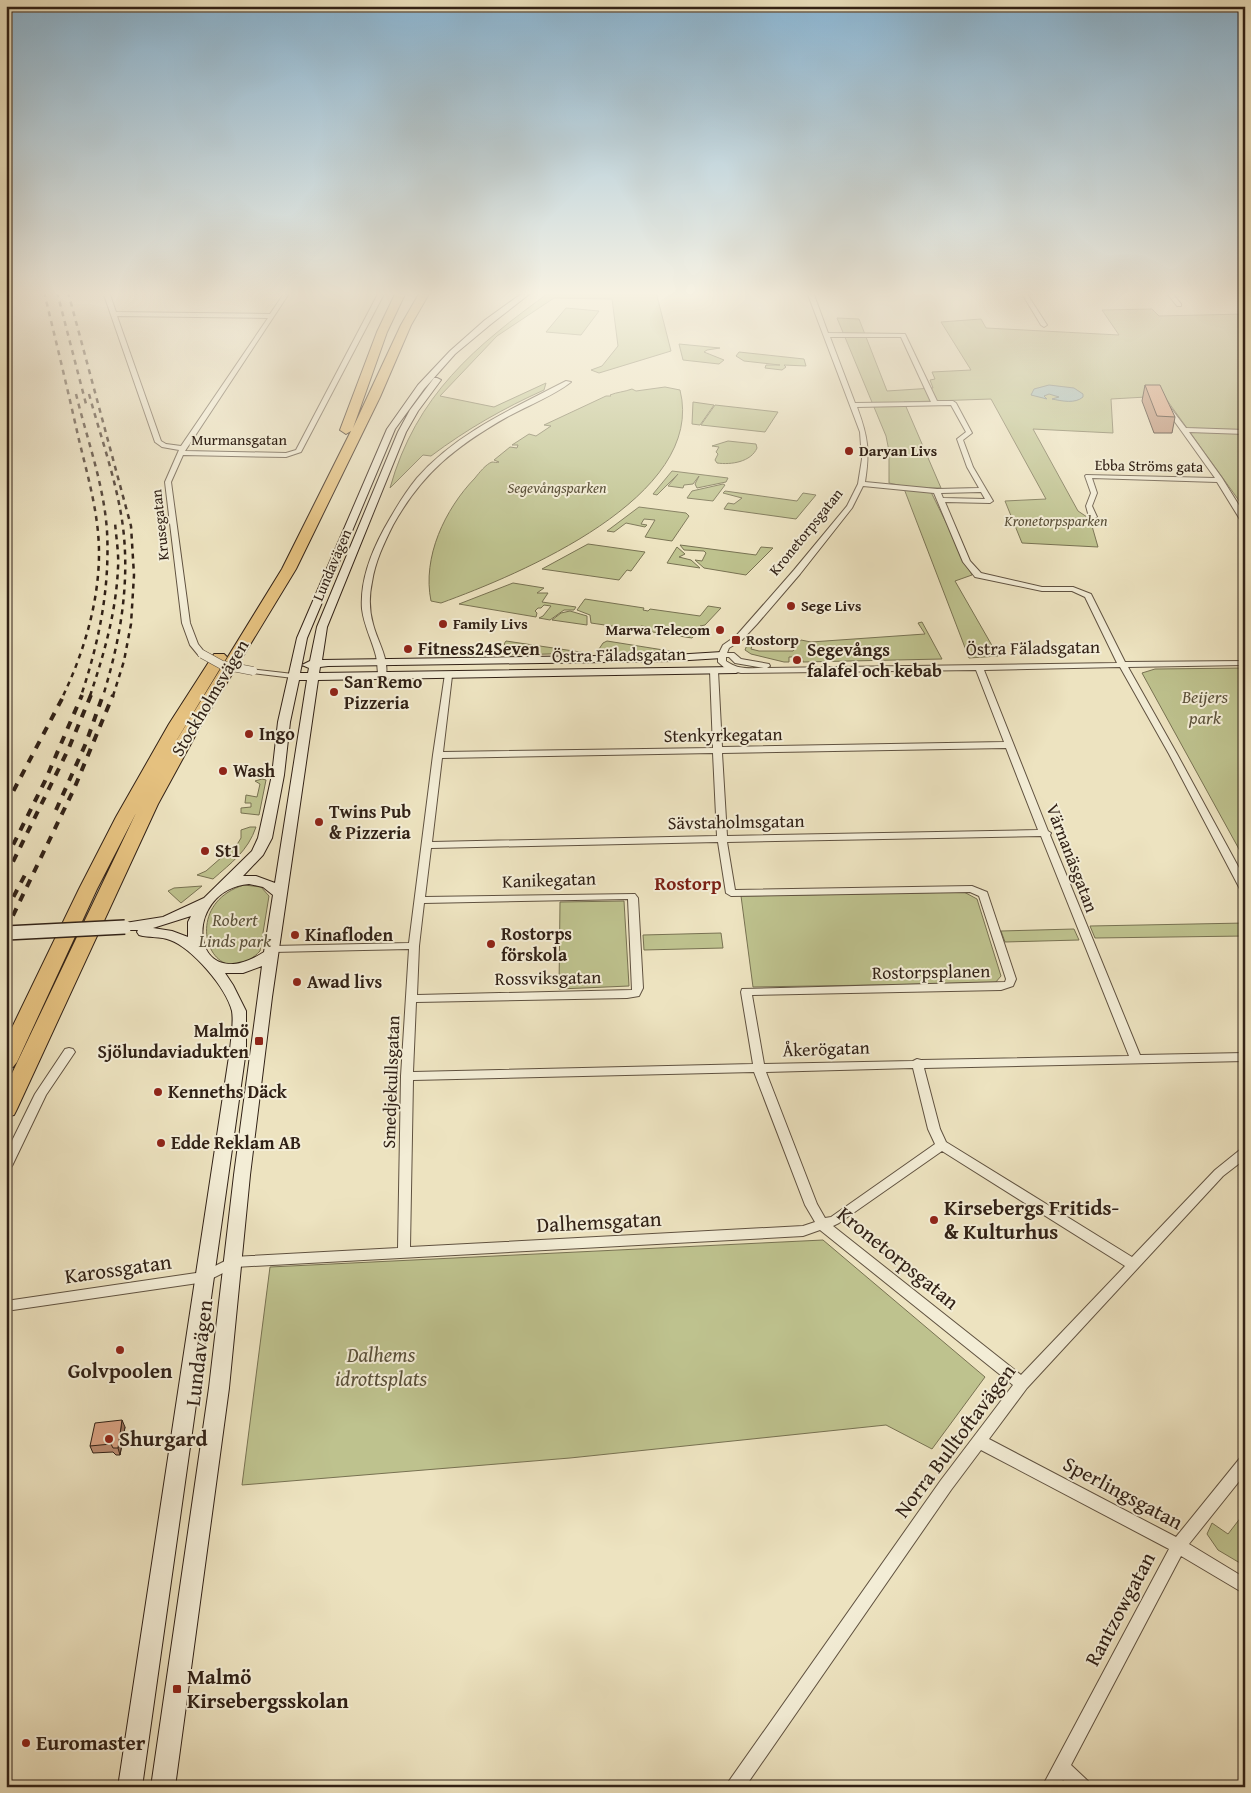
<svg xmlns="http://www.w3.org/2000/svg" width="1251" height="1793" viewBox="0 0 1251 1793" font-family="'Gentium Book Plus',serif">
  <rect width="100%" height="100%" fill="#ede3c0"/>
  <filter id="stains"><feTurbulence type="fractalNoise" baseFrequency=".004" numOctaves="4"/><feColorMatrix values="0 0 0 0 .2 0 0 0 0 .09 0 0 0 0 .02 0 0 0 .5 -.17"/></filter>
  <radialGradient id="worn" r=".72"><stop offset=".6" stop-color="#630" stop-opacity="0"/><stop offset="1" stop-color="#630" stop-opacity=".3"/></radialGradient>
  <g fill="#bec28e" stroke="#787252">
    <path d="M550,292h106l15,59 -72,22 -8,-3 11,-4 16,-20 -6,-47 -58,-1 -57,38 -57,60 54,11 52,-24 -2,7c-40,18 -77,39 -113,66l-8,-1 -33,33c26,-93 85,-142 160,-196z"/>
    <polygon points="566,308 599,311 581,335 546,332"/>
    <polygon points="1152,309 1159,316 1245,314 1245,509 1164,396 1111,399 1113,433 1033,429 1078,511 1090,519 1098,547 1022,543 1005,501 1046,499 991,399 904,402 941,488 929,488 972,575 955,581 998,656 969,658 903,486 889,483 889,451 886,436 837,318 859,319 887,391 933,388 930,380 935,379 932,372 971,370 941,322 981,319 986,328 1119,335 1102,310"/>
    <polygon points="679,344 720,348 707,350 704,352 724,360 719,364 683,360"/>
    <polygon points="739,352 804,359 806,366 784,365 786,367 782,370 765,368 766,365 780,365 744,361 736,356"/>
    <path d="M665,387l15,3c27,107 -162,185 -239,213l-10,-2c-9,-44 14,-92 44,-123 4,-5 11,-14 17,-16 2,0 5,1 7,0l-5,-2 16,-13 7,1 1,-3h-6l17,-11 7,2 15,-10 -7,-1 62,-29h5l-1,-1c7,-3 14,-3 22,-6l4,2z"/>
    <polygon points="693,402 714,405 700,425 692,424"/>
    <polygon points="715,405 778,412 765,432 701,425"/>
    <path d="M728,441l28,3 1,4c-6,14 -26,17 -40,15l-2,-3 3,-6 -2,-2 3,-5 -7,-1z"/>
    <polygon points="672,471 728,478 726,482 697,488 695,484 699,476 693,484 684,485 683,488 668,486 678,474 657,495 653,494"/>
    <polygon points="723,484 725,485 713,501 687,498 692,491"/>
    <polygon points="725,491 797,501 803,493 816,495 796,519 724,509 728,503 734,504 742,498 723,493"/>
    <polygon points="639,507 686,513 689,516 672,541 645,537 655,520 644,519 641,524 647,525 645,527 626,523 614,532 607,531"/>
    <polygon points="588,544 645,552 631,571 627,570 619,580 542,569"/>
    <polygon points="680,545 756,555 761,547 773,548 746,575 704,568 695,560 702,561 706,553 704,551 684,550"/>
    <polygon points="677,547 685,554 679,557 691,560 700,568 667,563"/>
    <polygon points="513,583 544,588 537,593 548,593 542,602 576,607 574,610 564,610 550,620 539,618 543,616 551,606 544,605 541,608 538,608 535,611 537,613 536,617 459,604"/>
    <polygon points="585,599 644,608 643,610 648,611 650,609 700,616 708,606 721,608 705,625 700,626 703,627 692,638 646,631 648,627 641,626 639,630 591,623 590,615 577,610"/>
    <polygon points="570,611 587,616 587,625 552,620 561,613"/>
    <polygon points="922,622 942,659 803,662 802,657 789,657 789,662 784,662 751,654 745,650 747,645 752,646 751,649 759,651 793,651 801,640 811,642 925,634 918,623"/>
    <polygon points="506,641 587,653 509,655 510,652 504,644"/>
    <polygon points="607,641 676,652 599,653 597,652 603,643"/>
    <polygon points="1245,668 1245,860 1142,673 1155,669"/>
    <polygon points="262,779 266,780 259,815 241,813 241,808 251,807 251,803 245,803 246,795 257,797 260,784 255,781"/>
    <path d="M250,827h6c-8,24 -25,36 -43,52l-16,-4 9,-4 32,-28 3,-5v-8z"/>
    <path d="M244,885l17,2 8,9 -9,55c-46,49 -85,-45 -16,-66z"/>
    <polygon points="202,886 181,903 168,891 174,888"/>
    <polygon points="964,892 977,899 1001,976 995,983 753,987 741,896"/>
    <polygon points="624,901 629,986 559,989 560,902"/>
    <polygon points="1245,923 1245,936 1095,938 1090,926"/>
    <polygon points="1074,929 1079,940 1005,942 1001,931"/>
    <polygon points="721,933 723,948 644,950 643,935"/>
    <polygon points="823,1240 985,1377 932,1449 886,1425 570,1458 242,1485 270,1267"/>
    <polygon points="1245,1512 1245,1566 1218,1550 1207,1534 1212,1523 1228,1534"/>
  </g>
  <path fill="#9dbbbc" stroke="#727d7a" d="M1049,385l25,3 9,6v3c-8,7 -21,4 -31,2l7,-2 -10,-3 -5,2 3,3 -16,-4 3,-6z"/>
  <g fill="none" stroke-linecap="round" stroke-linejoin="round">
    <defs>
      <g id="street">
        <path d="M103,292h6l7,20 154,2 15,-22h5l-105,159 101,2 10,-3 83,-158h6l-84,160 -15,5 -103,-2 -12,27 19,141 8,21 8,10 -1,2h-6l-9,-11 -8,-22 -17,-141 14,-32 -17,-3 -7,-5zM117,316l151,2 -87,128 -15,-2 -5,-3z"/>
        <path d="M807,292h6l15,41 77,1 32,67h16l3,2 16,30 -9,7 10,27 20,34 -3,2 -45,-1 25,59 11,12 61,14h31l18,7 34,68 120,-1v4l-117,2 49,87 68,125v13l-5,-3 -71,-135 -49,-87 -136,3 64,161 3,2 -1,2 90,220 105,-2v8l-321,7 16,61 6,13 186,115 83,-87 26,-21 4,-1v11l-22,17 -196,212 -38,51 187,98 64,-79 5,-1v17l-56,70 56,34v16l-64,-38 -110,209 17,16 2,6h-21l-6,-7 -4,7h-17l127,-238 -188,-99 -30,40 -206,297h-18l2,-6 212,-301 72,-95 -193,-155 -17,6 -568,31 -30,15 -199,29v-10l197,-29 30,-15 165,-9 3,-172 8,-127 -136,3 -5,-3 5,-3 136,-3 24,-188 12,-81h3l4,2 -9,76 270,-4 -3,-77 4,-2 4,2 4,76 282,-5 -28,-72 -235,3 -14,-3 -9,-8v-7l5,-10 13,-9 58,-66 53,-64 11,-22 4,-25 -2,-27zM830,337h71l30,65 -76,1zM951,405l15,27 -9,7 10,28 12,21 -42,1 -72,-7c5,-32 3,-45 -8,-75zM863,486l71,7 29,69 12,15 67,14h30l13,6 32,66 -350,5 3,-2 -1,-2 -28,-5 -7,-6h-7l2,-5 13,-8 15,-16 43,-50 52,-66zM981,492l4,7 -42,-1 -2,-5zM726,657h3l6,6 29,5c-14,0 -26,2 -38,-7zM1006,748l32,82 -311,6 -5,-83zM713,753l4,83 -285,6 10,-84zM1041,836l88,220 -208,4 -4,-1 -4,2 -149,3 -12,-69 249,-5 12,-4 3,-7 -29,-87 -15,-6 -237,4 -8,-48zM718,842l8,51 5,3 239,-4 9,4 27,83 -1,3 -263,7 -1,3 12,72 -340,8 3,-70 211,-4 12,-2 4,-8 -5,-90 -3,-4 -210,3 6,-49zM628,899l4,91 -215,5 2,-49 5,-43zM913,1068l15,61 7,15 -104,73 -6,1 -8,-14 -51,-132zM754,1072l51,133 10,17 -12,4 -393,21 3,-167zM942,1151l183,115 -104,109 -188,-149 6,-3z"/>
        <polygon points="1021,292 1064,292 1027,294 1047,325 1044,327 1041,325"/>
        <polygon points="1166,292 1171,292 1181,304 1181,306 1177,306"/>
        <path d="M566,381l5,1c-16,13 -44,24 -64,35 -51,29 -85,56 -114,108 -9,18 -18,37 -21,57 -3,14 -3,28 1,42 4,17 18,37 12,55h-6c-2,-7 -1,-15 -3,-23 -4,-16 -12,-30 -14,-47 -2,-28 9,-56 22,-80 10,-18 20,-35 33,-51 39,-45 97,-70 149,-97z"/>
        <polygon points="1166,407 1170,407 1186,428 1245,430 1245,434 1189,432 1222,478 1245,515 1245,523 1241,521 1217,482 1092,478 1097,493 1092,506 1097,517 1093,519 1089,517 1086,506 1091,493 1085,476 1086,475 1215,478 1165,408"/>
        <polygon points="250,669 293,674 297,676 293,678 253,673 249,671"/>
        <polygon points="69,1048 73,1049 75,1052 46,1095 12,1166 10,1169 6,1170 6,1153 35,1094 65,1049"/>
      </g>
      <path id="secondary" d="M524,292h8l-41,32 -36,30 -31,35 -29,40 -88,209 -7,35h8l1,-5 -7,-3 8,-4 7,-34 81,-195 12,-22 24,-32h3l4,2 -23,31 -12,21 -79,195 -5,33 351,-5 49,-3 6,3 -6,3 -49,3 -345,5 -8,1 -1,6 417,-6 6,3 -6,3 -418,7 -46,317 -22,178 -21,213 -54,399h-24l58,-399 25,-213 28,-209 -19,7h-18l8,12 13,26v39l-104,737h-24l112,-737c1,-12 4,-27 2,-39 -6,-24 -40,-63 -62,-71 -10,-4 -21,-2 -31,-5l-2,-3 1,-2h-18l-2,-3 2,-3 5,-1 38,-6 41,-19 48,-47 6,-13 14,-63 6,-53 19,-84 90,-209 31,-44 32,-34 35,-31zM299,680h8l-32,203 -19,-7h-13l20,-21 9,-17 12,-63 6,-53zM249,884l14,3 10,8 -9,57c-74,48 -84,-62 -15,-68zM191,916l-3,6v15l-16,-6 -19,-3z"/>
      <polygon id="highway" points="396,292 406,292 387,332 353,428 401,325 420,292 430,292 411,325 380,397 296,569 200,727 158,804 17,1109 14,1115 6,1117 6,1086 136,813 97,889 17,1062 13,1067 6,1069 6,1040 79,889 116,817 169,724 214,654 224,654 227,657 167,756 282,569 351,431 346,434 340,430 377,332"/>
    </defs>
    <use href="#street" stroke="#605240" stroke-width="2"/>
    <use href="#secondary" stroke="#312116" stroke-width="2"/>
    <use href="#highway" stroke="#312116" stroke-width="2"/>
    <use href="#street" fill="#f3edd6" fill-rule="evenodd"/>
    <use href="#secondary" fill="#f3edd6" fill-rule="evenodd"/>
    <use href="#highway" fill="#e6c280" fill-rule="evenodd"/>
    <g stroke="#312116" stroke-width="2.5" stroke-dasharray="5 5" stroke-linecap="butt">
      <path d="M44,292c12,49 24,99 35,148 9,37 20,75 20,113 0,49 -15,99 -36,143"/>
      <polyline points="57,292 86,404"/>
      <polyline points="68,292 131,526 134,575 131,624 124,661 113,696"/>
      <path d="M76,394c11,45 28,91 31,137 3,58 -8,111 -26,165"/>
      <path d="M89,394c12,44 28,88 34,133 7,58 -3,114 -20,169"/>
      <path d="M90,696c14,-42 26,-83 28,-128 1,-15 -2,-31 -3,-46"/>
    </g>
    <g stroke="#312116" stroke-width="4" stroke-dasharray="8 8" stroke-linecap="butt">
      <polyline points="6,805 64,695"/>
      <polyline points="56,810 86,743 103,695"/>
      <polyline points="6,859 45,781 82,695"/>
      <polyline points="6,876 68,750 91,695"/>
      <polyline points="6,911 27,871"/>
      <polyline points="6,930 74,789 113,695"/>
    </g>
    <defs>
      <polyline id="street-bridge" points="202,654 222,665 253,671"/>
      <polyline id="secondary-bridge" points="6,933 125,927"/>
    </defs>
    <use href="#street-bridge" stroke="#605240" stroke-width="9" stroke-linecap="butt"/>
    <use href="#secondary-bridge" stroke="#312116" stroke-width="16" stroke-linecap="butt"/>
    <use href="#street-bridge" stroke="#f3edd6" stroke-width="8"/>
    <use href="#secondary-bridge" stroke="#f3edd6" stroke-width="13"/>
  </g>
  <g fill="#bc8d72" stroke="#312116">
    <polygon points="1145,385 1175,417 1172,433 1154,433 1142,401"/>
    <polygon points="125,1427 120,1455 116,1455 113,1452 93,1453 90,1446"/>
  </g>
  <polygon fill="#99735d" stroke="#312116" points="122,1420 125,1427 120,1455 118,1448"/>
  <g fill="#dba485" stroke="#312116">
    <polygon points="1145,385 1160,385 1175,417 1157,416"/>
    <polygon points="122,1420 118,1448 113,1448 111,1444 90,1446 95,1423"/>
  </g>
  <linearGradient id="sky" x2="0" y2="1"><stop stop-color="#8ab7d6"/><stop offset="0.54" stop-color="#f7f2e3"/><stop offset="1" stop-color="#f7f2e3" stop-opacity="0"/></linearGradient>
  <rect width="1251" height="543" fill="url(#sky)"/>
  <g fill="#8f2418" stroke="#f3edd6" stroke-width="2">
    <circle cx="849" cy="451" r="5"/>
    <circle cx="791" cy="606" r="5"/>
    <circle cx="443" cy="624" r="5"/>
    <circle cx="720" cy="630" r="5"/>
    <rect x="731" y="635" width="10" height="10" rx="2.5"/>
    <circle cx="408" cy="649" r="5"/>
    <circle cx="797" cy="660" r="5"/>
    <circle cx="334" cy="692" r="5"/>
    <circle cx="249" cy="734" r="5"/>
    <circle cx="223" cy="771" r="5"/>
    <circle cx="319" cy="822" r="5"/>
    <circle cx="205" cy="851" r="5"/>
    <circle cx="295" cy="935" r="5"/>
    <circle cx="491" cy="944" r="5"/>
    <circle cx="297" cy="982" r="5"/>
    <rect x="254" y="1036" width="10" height="10" rx="2.5"/>
    <circle cx="158" cy="1092" r="5"/>
    <circle cx="161" cy="1143" r="5"/>
    <circle cx="934" cy="1220" r="5"/>
    <circle cx="120" cy="1350" r="5"/>
    <circle cx="109" cy="1439" r="5"/>
    <rect x="172" y="1684" width="10" height="10" rx="2.5"/>
    <circle cx="26" cy="1743" r="5"/>
  </g>
  <g text-anchor="middle" stroke-width="4" stroke-linejoin="round" paint-order="stroke">
    <g font-size="15" fill="#312116" stroke="#f3edd6">
      <text x="239" y="445">Murmansgatan</text>
      <text transform="translate(1149 466) rotate(1)" y="5">Ebba Ströms gata</text>
      <text transform="translate(160 525) rotate(-96)" y="5">Krusegatan</text>
      <text transform="translate(806 532) rotate(-51)" y="5">Kronetorpsgatan</text>
      <text transform="translate(332 565) rotate(-67)" y="5">Lundavägen</text>
    </g>
    <g font-size="15" font-weight="bold" fill="#312116" stroke="#f3edd6" text-anchor="start">
      <text x="859" y="456">Daryan Livs</text>
      <text x="801" y="611">Sege Livs</text>
      <text x="453" y="629">Family Livs</text>
      <text x="710" y="635" text-anchor="end">Marwa Telecom</text>
      <text x="746" y="645">Rostorp</text>
    </g>
    <g font-size="15" font-style="italic" fill="#5b513a" stroke="#f3edd6">
      <text x="557" y="493">Segevångsparken</text>
      <text x="1056" y="526">Kronetorpsparken</text>
    </g>
    <g font-size="18" fill="#312116" stroke="#f3edd6">
      <text transform="translate(1033 648) rotate(-1)" y="6">Östra Fäladsgatan</text>
      <text transform="translate(619 655) rotate(-1)" y="6">Östra Fäladsgatan</text>
      <text transform="translate(210 698) rotate(-59)" y="6">Stockholmsvägen</text>
      <text transform="translate(723 735) rotate(-1)" y="6">Stenkyrkegatan</text>
      <text transform="translate(736 822) rotate(-1)" y="6">Sävstaholmsgatan</text>
      <text transform="translate(1072 858) rotate(69)" y="6">Värnanäsgatan</text>
      <text transform="translate(549 880) rotate(-2)" y="6">Kanikegatan</text>
      <text transform="translate(931 972) rotate(-1)" y="6">Rostorpsplanen</text>
      <text transform="translate(548 978) rotate(-1)" y="6">Rossviksgatan</text>
      <text transform="translate(826 1049) rotate(-2)" y="6">Åkerögatan</text>
      <text transform="translate(391 1082) rotate(-88)" y="6">Smedjekullsgatan</text>
    </g>
    <g font-size="18" font-weight="bold" fill="#312116" stroke="#f3edd6" text-anchor="start">
      <text x="418" y="655">Fitness24Seven</text>
      <text x="807" y="656">Segevångs<tspan x="807" dy="21">falafel och kebab</tspan></text>
      <text x="344" y="688">San Remo<tspan x="344" dy="21">Pizzeria</tspan></text>
      <text x="259" y="740">Ingo</text>
      <text x="233" y="777">Wash</text>
      <text x="329" y="818">Twins Pub<tspan x="329" dy="21">&amp; Pizzeria</tspan></text>
      <text x="215" y="857">St1</text>
      <text x="501" y="940">Rostorps<tspan x="501" dy="21">förskola</tspan></text>
      <text x="305" y="941">Kinafloden</text>
      <text x="307" y="988">Awad livs</text>
      <text x="249" y="1037" text-anchor="end">Malmö<tspan x="249" dy="21">Sjölundaviadukten</tspan></text>
      <text x="168" y="1098">Kenneths Däck</text>
      <text x="171" y="1149">Edde Reklam AB</text>
    </g>
    <g font-size="18" font-style="italic" fill="#5b513a" stroke="#f3edd6">
      <text x="1205" y="703">Beijers<tspan x="1205" dy="21">park</tspan></text>
      <text x="235" y="926">Robert<tspan x="235" dy="21">Linds park</tspan></text>
    </g>
    <g font-size="19" font-weight="bold" fill="#7a1f14" stroke="#f3edd6">
      <text x="688" y="890">Rostorp</text>
    </g>
    <g font-size="21" font-weight="bold" fill="#312116" stroke="#f3edd6" text-anchor="start">
      <text x="944" y="1215">Kirsebergs Fritids-<tspan x="944" dy="24">&amp; Kulturhus</tspan></text>
      <text x="120" y="1378" text-anchor="middle">Golvpoolen</text>
      <text x="119" y="1446">Shurgard</text>
      <text x="187" y="1684">Malmö<tspan x="187" dy="24">Kirsebergsskolan</tspan></text>
      <text x="36" y="1750">Euromaster</text>
    </g>
    <g font-size="21" fill="#312116" stroke="#f3edd6">
      <text transform="translate(599 1222) rotate(-3)" y="7">Dalhemsgatan</text>
      <text transform="translate(898 1258) rotate(39)" y="7">Kronetorpsgatan</text>
      <text transform="translate(118 1269) rotate(-8)" y="7">Karossgatan</text>
      <text transform="translate(199 1353) rotate(-83)" y="7">Lundavägen</text>
      <text transform="translate(955 1441) rotate(-53)" y="7">Norra Bulltoftavägen</text>
      <text transform="translate(1123 1493) rotate(28)" y="7">Sperlingsgatan</text>
      <text transform="translate(1120 1609) rotate(-62)" y="7">Rantzowgatan</text>
    </g>
    <g font-size="21" font-style="italic" fill="#5b513a" stroke="#f3edd6">
      <text x="381" y="1362">Dalhems<tspan x="381" dy="24">idrottsplats</tspan></text>
    </g>
  </g>
  <rect width="1251" height="1793" fill="none" stroke="#ede3c0" stroke-width="25"/>
  <rect x="8" y="8" width="1236" height="1778" fill="none" stroke="#312116" stroke-width="2.5"/>
  <rect x="12" y="12" width="1226" height="1768" fill="none" stroke="#312116"/>
  <rect width="100%" height="100%" filter="url(#stains)"/>
  <rect width="100%" height="100%" fill="url(#worn)"/>
</svg>
